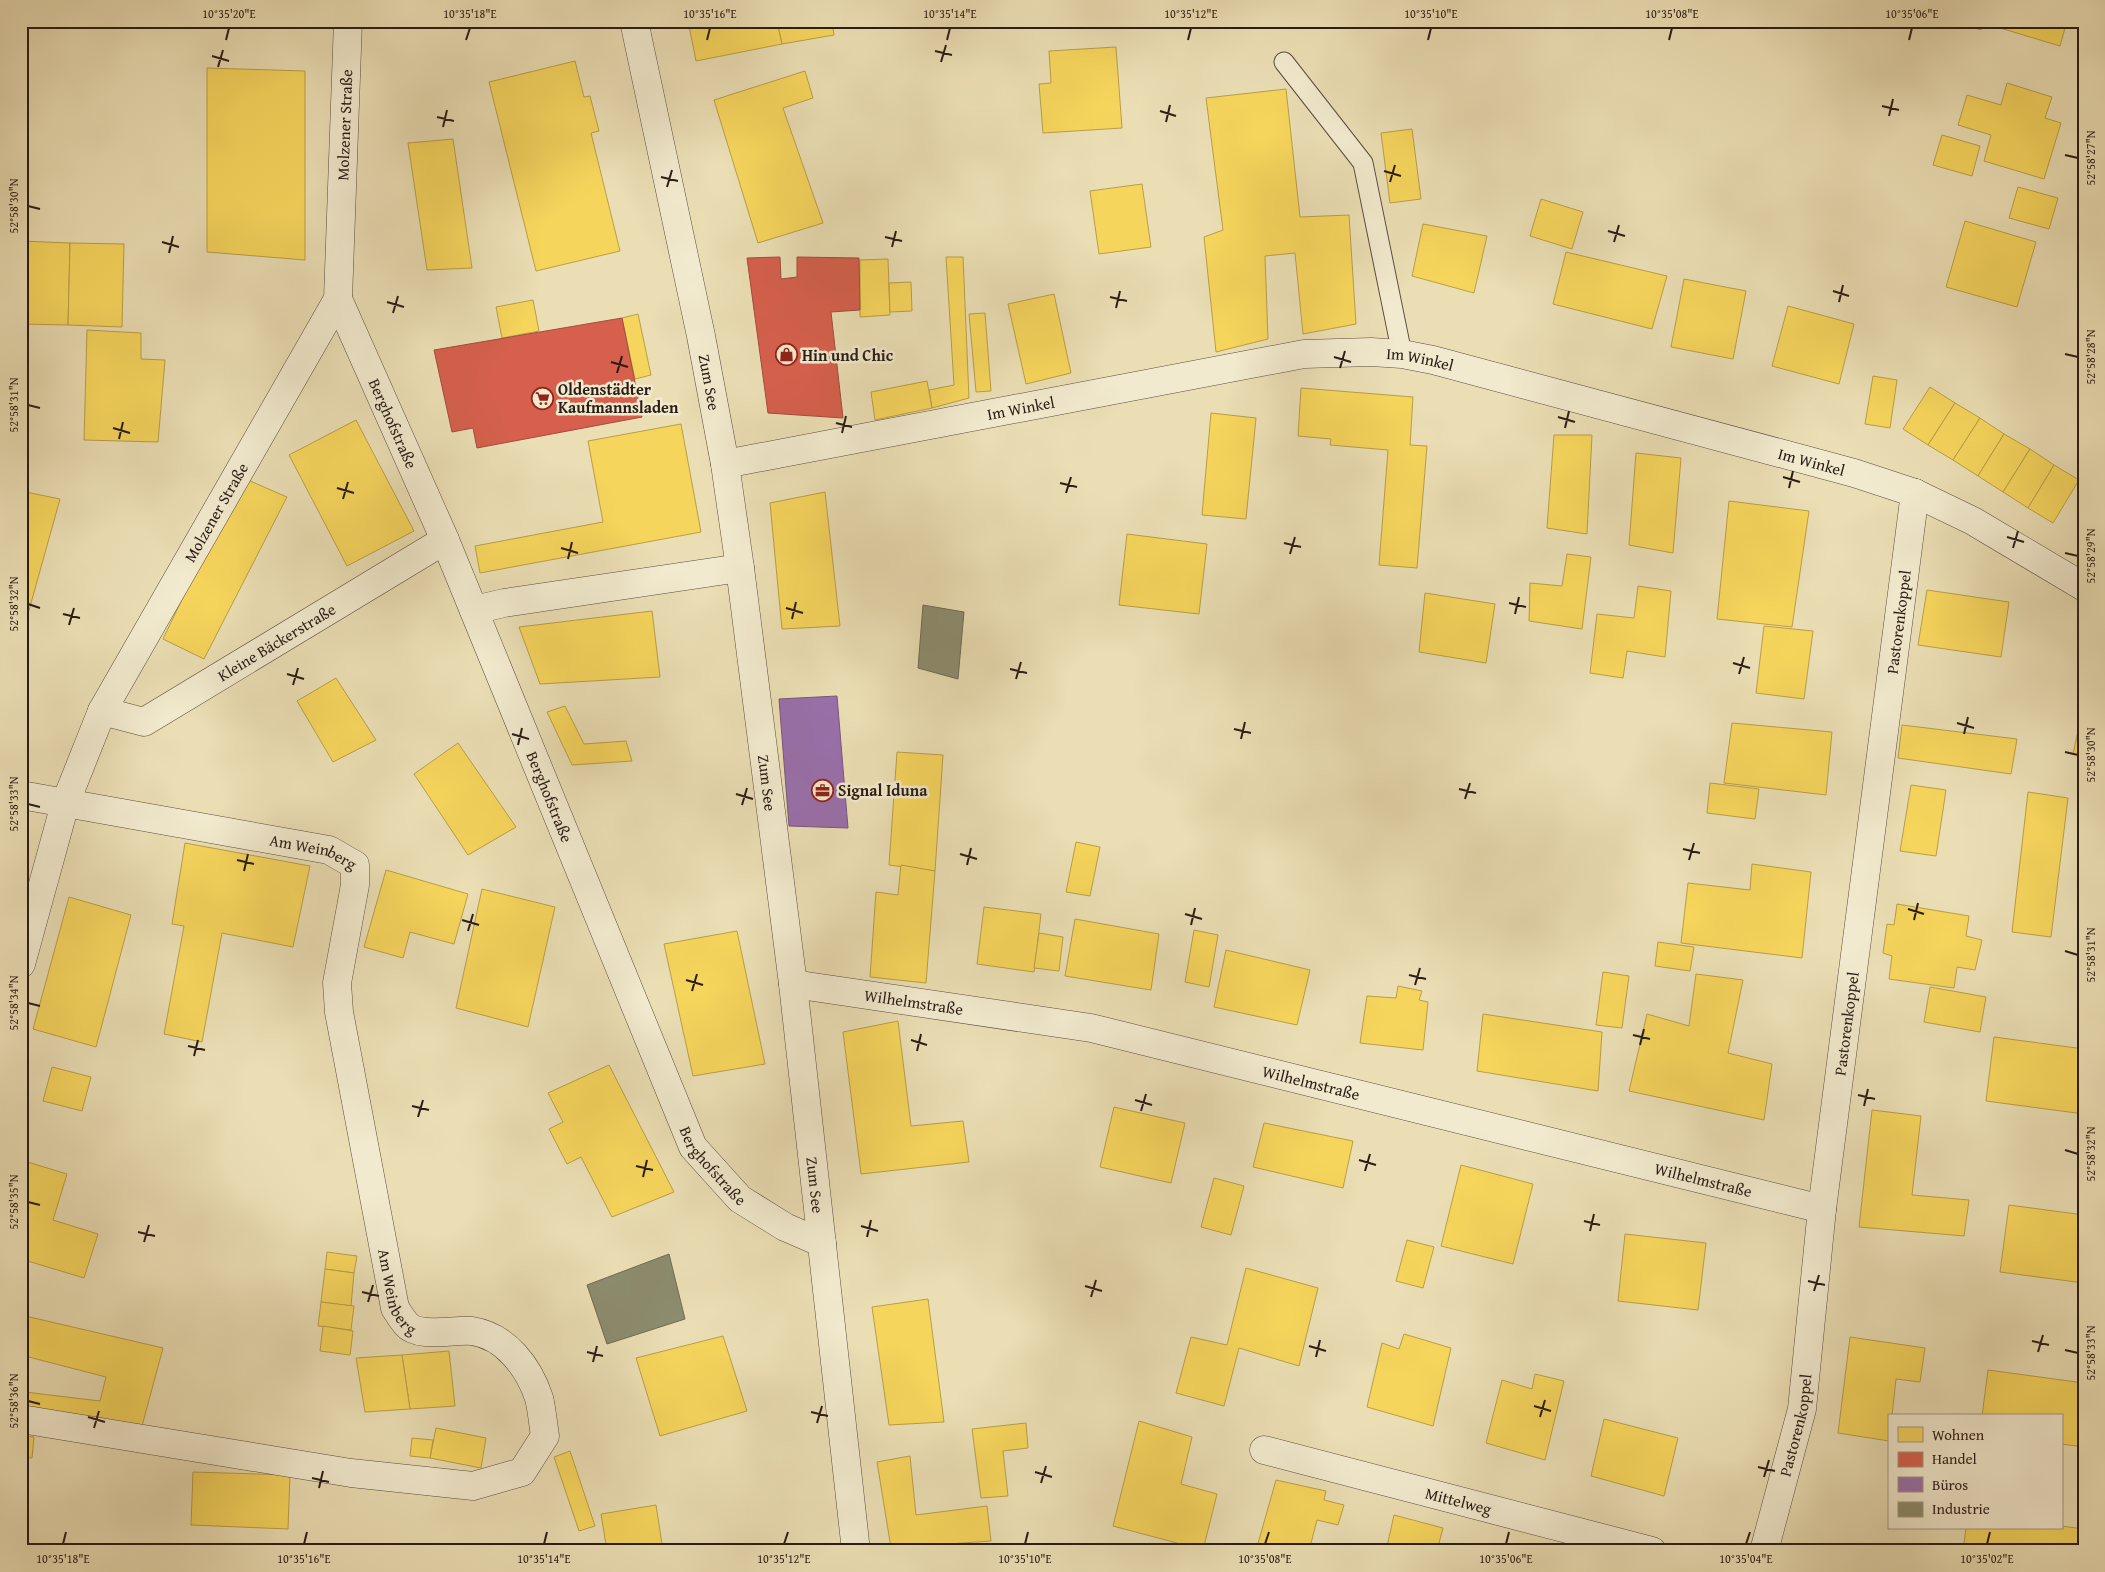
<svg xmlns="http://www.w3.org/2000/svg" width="2105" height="1572" viewBox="0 0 2105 1572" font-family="'Gentium Book Plus',serif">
  <rect width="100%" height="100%" fill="#ebdeb4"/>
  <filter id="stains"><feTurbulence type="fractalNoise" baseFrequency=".004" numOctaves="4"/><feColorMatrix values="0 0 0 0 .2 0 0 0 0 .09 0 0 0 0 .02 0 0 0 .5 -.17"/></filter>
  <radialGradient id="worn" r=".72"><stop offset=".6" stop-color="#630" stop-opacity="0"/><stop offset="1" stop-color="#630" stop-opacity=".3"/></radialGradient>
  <g fill="#f6d55c" stroke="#b99e47">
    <polygon points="688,21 777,21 782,44 696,61"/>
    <polygon points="777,21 832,21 834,35 782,44"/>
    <polygon points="1954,21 1984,21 1981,30"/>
    <polygon points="2002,21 2067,21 2060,46 2000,28"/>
    <polygon points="1116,47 1122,128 1043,133 1039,84 1051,83 1049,51"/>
    <polygon points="575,61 584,97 590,96 599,131 591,133 620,251 536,271 489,82"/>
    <polygon points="207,68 305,71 305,260 207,252"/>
    <polygon points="805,71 813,98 783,108 823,223 758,243 714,100"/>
    <polygon points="2007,83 2052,97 2045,118 2061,123 2044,179 1984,161 1991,135 1958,125 1967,95 2001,105"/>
    <polygon points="1286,89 1300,217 1349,215 1356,324 1303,334 1295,253 1265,256 1268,339 1216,352 1204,237 1223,230 1206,98"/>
    <polygon points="1412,129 1421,199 1390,203 1381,133"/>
    <polygon points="1942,135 1980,146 1972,176 1933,165"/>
    <polygon points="453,139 472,268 427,270 408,143"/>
    <polygon points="1142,184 1151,247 1099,254 1090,191"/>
    <polygon points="2018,187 2058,198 2049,229 2009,218"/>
    <polygon points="1541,199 1583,212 1572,249 1530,236"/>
    <polygon points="1965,221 2036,242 2017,307 1946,287"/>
    <polygon points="1423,224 1487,236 1474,293 1412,276"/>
    <polygon points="21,241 70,243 68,325 21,324"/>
    <polygon points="70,243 124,244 122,327 68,325"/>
    <polygon points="1566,252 1667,276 1652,329 1553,304"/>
    <polygon points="946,257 963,257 969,398 932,408 929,390 954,385"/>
    <polygon points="888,259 890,315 860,317 860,260"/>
    <polygon points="1684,279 1746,291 1733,359 1671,347"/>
    <polygon points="911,282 912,311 890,312 889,283"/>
    <polygon points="1054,294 1071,373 1026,384 1008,304"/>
    <polygon points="533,300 539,331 502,338 496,307"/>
    <polygon points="1788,306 1854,324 1839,384 1772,366"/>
    <polygon points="985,313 991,391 976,392 969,314"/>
    <polygon points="638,314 651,375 635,379 622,318"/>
    <polygon points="87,330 141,333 141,359 165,360 158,442 84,440"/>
    <polygon points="1873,376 1897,380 1890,428 1865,424"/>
    <polygon points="927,381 932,408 875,420 871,392"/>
    <polygon points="1930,387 1955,403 1928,445 1903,429"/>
    <polygon points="1301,388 1413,397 1410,445 1427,446 1417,568 1379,565 1388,450 1330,445 1331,439 1298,436"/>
    <polygon points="1955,403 1980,418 1953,460 1928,445"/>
    <polygon points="1211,413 1256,418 1246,519 1202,515"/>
    <polygon points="1980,418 2004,434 1978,476 1953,460"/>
    <polygon points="356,420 414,531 347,566 289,455"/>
    <polygon points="681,424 701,532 480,573 475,546 603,522 588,441"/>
    <polygon points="2004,434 2030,449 2003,492 1978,476"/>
    <polygon points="1554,435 1592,435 1587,534 1547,528"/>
    <polygon points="2030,449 2054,465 2028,508 2003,492"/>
    <polygon points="1636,453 1681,458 1673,553 1629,545"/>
    <polygon points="2054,465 2079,480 2053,523 2028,508"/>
    <polygon points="241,477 287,497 204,659 163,639"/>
    <polygon points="21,491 60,499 21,639"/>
    <polygon points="825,492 840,626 782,629 770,503"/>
    <polygon points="1729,501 1809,511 1792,627 1717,619"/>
    <polygon points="1127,534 1207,544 1199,614 1119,605"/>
    <polygon points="1567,554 1591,557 1582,629 1529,621 1530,583 1562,586"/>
    <polygon points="1638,586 1671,591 1665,657 1627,651 1623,678 1590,673 1597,614 1634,618"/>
    <polygon points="1927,590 2009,602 2001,657 1918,645"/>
    <polygon points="1425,593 1495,604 1486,663 1419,652"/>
    <polygon points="652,611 660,677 540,684 519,627"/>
    <polygon points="1764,626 1813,631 1804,699 1756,693"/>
    <polygon points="336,678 376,740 333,762 297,701"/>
    <polygon points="2084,703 2084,756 2073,754"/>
    <polygon points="565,706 584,744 626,741 632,761 572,765 547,712"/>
    <polygon points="1732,723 1832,732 1826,795 1724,783"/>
    <polygon points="1902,725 2017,739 2011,774 1898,758"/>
    <polygon points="458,743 516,827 468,855 414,774"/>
    <polygon points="897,752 943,755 935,871 889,865"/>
    <polygon points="1710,783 1759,789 1755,819 1707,813"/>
    <polygon points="1911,785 1946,790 1936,856 1900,851"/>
    <polygon points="2028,792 2068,798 2051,937 2012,932"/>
    <polygon points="1076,842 1100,847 1090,896 1066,892"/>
    <polygon points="185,843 310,866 293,947 222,933 202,1042 164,1034 184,926 172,924"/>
    <polygon points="1752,864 1811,872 1802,958 1681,943 1688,883 1750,890"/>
    <polygon points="901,865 935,871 926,983 870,977 876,892 898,895"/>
    <polygon points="386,870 468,894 454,944 410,932 403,958 364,947"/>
    <polygon points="482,889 555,907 528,1027 456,1008"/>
    <polygon points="69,897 131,915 96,1047 33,1029"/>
    <polygon points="1897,904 1969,916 1966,936 1982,940 1975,970 1957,967 1954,988 1889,979 1892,956 1883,953 1887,924 1894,925"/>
    <polygon points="984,907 1041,914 1034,972 977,964"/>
    <polygon points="1075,919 1159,934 1151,990 1065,976"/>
    <polygon points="1194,930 1218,935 1209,987 1185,982"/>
    <polygon points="737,931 765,1064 693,1076 664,944"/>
    <polygon points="1039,933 1063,937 1059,971 1034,968"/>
    <polygon points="1658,942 1694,947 1690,971 1655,966"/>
    <polygon points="1226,950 1310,970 1297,1025 1214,1007"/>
    <polygon points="1603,972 1629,976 1622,1028 1596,1025"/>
    <polygon points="1696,974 1743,980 1728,1053 1772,1064 1764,1120 1629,1091 1647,1014 1689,1026"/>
    <polygon points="1398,986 1422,991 1419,1000 1428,1002 1423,1050 1360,1043 1367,996 1396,998"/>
    <polygon points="1930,987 1986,997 1980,1032 1924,1022"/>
    <polygon points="1483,1014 1602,1032 1598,1091 1477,1071"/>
    <polygon points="898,1021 911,1126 963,1121 969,1162 861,1174 843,1032"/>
    <polygon points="1994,1037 2084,1049 2084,1114 1986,1101"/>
    <polygon points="609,1065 674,1192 612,1217 581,1157 567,1164 549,1129 563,1122 548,1093"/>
    <polygon points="52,1067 91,1077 82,1111 43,1101"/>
    <polygon points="1114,1107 1185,1123 1171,1183 1100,1167"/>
    <polygon points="1872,1110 1921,1116 1912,1195 1969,1200 1964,1236 1859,1227"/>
    <polygon points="1264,1123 1353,1141 1343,1188 1253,1167"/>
    <polygon points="21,1160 67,1174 53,1220 98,1234 84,1278 21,1259"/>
    <polygon points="1461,1165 1533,1184 1513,1264 1441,1246"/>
    <polygon points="1214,1178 1244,1186 1231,1235 1201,1227"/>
    <polygon points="2009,1205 2084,1215 2084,1283 2000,1272"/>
    <polygon points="1625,1234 1706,1243 1698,1310 1618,1301"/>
    <polygon points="1407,1240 1434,1247 1423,1288 1396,1281"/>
    <polygon points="327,1252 357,1256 354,1273 325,1269"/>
    <polygon points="1246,1268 1318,1288 1299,1366 1239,1348 1224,1406 1176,1393 1191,1337 1227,1345"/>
    <polygon points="325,1269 354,1273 351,1306 321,1302"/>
    <polygon points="928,1299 944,1422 889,1425 872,1307"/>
    <polygon points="321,1302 354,1306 351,1330 318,1326"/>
    <polygon points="21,1315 163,1348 142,1426 25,1412 25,1392 100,1401 106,1377 21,1355"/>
    <polygon points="323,1326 353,1331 350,1355 320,1351"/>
    <polygon points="1404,1334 1451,1348 1433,1426 1367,1407 1382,1343 1399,1349"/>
    <polygon points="723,1336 747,1411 660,1436 636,1358"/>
    <polygon points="1850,1337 1925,1348 1920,1382 1896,1379 1892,1416 1889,1416 1889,1441 1838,1433"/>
    <polygon points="449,1351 455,1406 410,1409 402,1355"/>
    <polygon points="402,1355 410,1409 365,1412 356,1358"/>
    <polygon points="1988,1370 2084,1383 2084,1447 2061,1444 2061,1416 1982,1416"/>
    <polygon points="1535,1374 1564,1381 1545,1460 1486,1443 1502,1380 1532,1389"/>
    <polygon points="1604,1419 1678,1438 1664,1496 1591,1476"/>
    <polygon points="1139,1421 1192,1437 1181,1484 1217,1494 1203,1550 1113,1526"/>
    <polygon points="1026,1423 1028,1448 1003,1451 1008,1496 981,1498 972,1429"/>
    <polygon points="436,1428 486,1438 481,1468 430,1458"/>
    <polygon points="21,1436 34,1437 32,1458 21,1457"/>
    <polygon points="412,1438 433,1440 430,1458 410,1456"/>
    <polygon points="570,1451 595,1526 579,1531 554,1457"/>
    <polygon points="910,1456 916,1515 987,1506 991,1541 891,1548 877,1462"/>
    <polygon points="193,1472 290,1475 288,1529 191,1525"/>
    <polygon points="1276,1480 1326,1491 1324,1500 1344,1505 1338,1525 1317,1520 1309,1551 1274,1551 1257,1547"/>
    <polygon points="656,1505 662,1544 607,1551 601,1514"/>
    <polygon points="1394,1515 1443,1528 1437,1551 1386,1551"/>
    <polygon points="2061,1526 2084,1529 2084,1551 1963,1551 1966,1528 2061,1528"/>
  </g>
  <g fill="#d6604d" stroke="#a24c3c">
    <polygon points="780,257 781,279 797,277 797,257 859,258 860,310 831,312 843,418 768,413 747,258"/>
    <polygon points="622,318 642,417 477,448 473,428 452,432 434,350"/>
  </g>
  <polygon fill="#9970ab" stroke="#78577e" points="837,696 848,828 789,826 779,699"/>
  <g fill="#8c8c6e" stroke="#6f6a54">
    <polygon points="923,605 964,612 958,679 918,668"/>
    <polygon points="669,1254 685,1319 607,1344 587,1285"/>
  </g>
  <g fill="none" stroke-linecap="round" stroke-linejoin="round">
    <defs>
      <polyline id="service" points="1284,62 1363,163 1402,354"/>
      <g id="minor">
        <path id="s1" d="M634,21l67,315 24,128 15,104 53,416 63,567"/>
        <path id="s2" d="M338,299l107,241 248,607 47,52 45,28 37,16"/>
        <path id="s3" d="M725,464l579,-110 67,-2 31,2 31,6 421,113 61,20 58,28 111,66"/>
        <polyline points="474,610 504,603 740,568"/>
        <path id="s4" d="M102,711l42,11 301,-182"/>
        <path id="s5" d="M21,795l308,55 26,15v20l-18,98 2,29 56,296c3,5 7,11 11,16 13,15 49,5 66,7 34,5 57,37 67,67 3,12 4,26 6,38l-23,36 -49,14 -122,-13 -330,-54"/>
        <path id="s6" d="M21,964l44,-160 37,-93 236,-412 10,-278"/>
        <path id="s7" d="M793,984l298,44 731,181"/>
        <path id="s8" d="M1264,1450l388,101"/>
        <path id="s9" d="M1764,1551l38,-142 20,-200 93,-716"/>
      </g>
    </defs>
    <use href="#service" stroke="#5a4c3e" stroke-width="21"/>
    <use href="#minor" stroke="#5a4c3e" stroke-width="29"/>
    <use href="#service" stroke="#f2eace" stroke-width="19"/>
    <use href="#minor" stroke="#f2eace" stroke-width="28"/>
  </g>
  <path fill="none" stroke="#2a1c16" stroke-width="2" d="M226,40l3,-12M466,40l4,-12M707,40l3,-12M947,40l3,-12M1188,40l3,-12M1428,40l3,-12M1669,40l3,-12M1909,40l3,-12M935,51l17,4M212,56l17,5M941,62l5,-17M218,67l5,-17M1882,106l17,4M1160,111l16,5M1889,116l4,-17M437,117l17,4M1166,122l4,-17M443,127l4,-17M2065,155l13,3M1384,171l17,5M661,177l17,4M1390,182l5,-17M667,187l5,-17M28,206l12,3M1608,231l17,5M885,237l17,4M162,242l17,5M1614,242l5,-17M892,247l4,-16M169,253l4,-17M1833,291l16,5M1110,297l17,4M387,302l17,5M1839,302l4,-17M1116,308l4,-17M393,313l5,-17M2065,354l13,3M1334,357l17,5M611,362l17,5M1340,368l5,-17M617,373l5,-17M28,405l12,3M1558,417l17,5M836,423l16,4M113,428l17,5M1565,428l4,-17M842,433l4,-17M119,439l4,-17M1783,477l17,5M1060,483l17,4M337,488l17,5M1789,488l4,-17M1066,493l5,-16M343,499l5,-17M2007,537l17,5M1284,543l17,4M561,548l17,5M2013,548l5,-17M2065,553l13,3M1290,554l5,-17M568,559l4,-17M1509,603l17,4M28,604l12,4M786,608l17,5M63,614l17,4M1515,614l4,-17M792,619l4,-17M69,625l5,-17M1733,663l17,5M1010,669l17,4M287,674l17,5M1739,674l5,-17M1016,679l5,-17M293,685l5,-17M1957,723l17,5M1234,729l17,4M512,734l17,5M1964,734l4,-17M1241,739l4,-17M518,745l4,-17M2065,752l13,3M1459,789l17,4M736,794l17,5M1465,799l5,-16M28,804l12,3M742,805l5,-17M1683,849l17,4M960,854l17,5M237,860l17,4M1689,860l5,-17M967,865l4,-17M244,871l4,-17M1908,909l16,5M1185,914l17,5M462,920l17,5M1914,920l4,-17M1191,925l4,-17M468,931l5,-17M2065,951l13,4M1409,975l17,4M686,980l17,5M1415,985l5,-17M692,991l5,-17M28,1003l12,3M1633,1035l17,4M911,1040l16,5M1640,1045l4,-16M188,1046l17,4M917,1051l4,-17M194,1056l4,-16M1858,1095l17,4M1135,1100l17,5M412,1106l17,4M1864,1106l4,-17M1141,1111l5,-17M418,1117l5,-17M2065,1150l13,4M1359,1160l17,5M636,1166l17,4M1365,1171l5,-17M643,1177l4,-17M28,1202l12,3M1584,1221l16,4M861,1226l17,5M1590,1231l4,-17M138,1232l17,4M867,1237l4,-17M144,1242l5,-17M1808,1281l17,4M1085,1286l17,5M1814,1291l5,-16M362,1292l17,4M1091,1297l5,-17M368,1302l5,-17M2032,1341l17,4M1309,1346l17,5M2065,1350l13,3M587,1352l16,4M2038,1352l5,-17M1316,1357l4,-17M593,1362l4,-16M28,1401l12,3M1534,1406l17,5M811,1412l17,4M88,1417l17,5M1540,1417l5,-17M817,1423l5,-17M94,1428l5,-17M1758,1467l17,4M1035,1472l17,5M1764,1477l5,-17M312,1478l17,4M1041,1483l5,-17M319,1488l4,-17M63,1544l3,-12M304,1544l3,-12M544,1544l3,-12M784,1544l4,-12M1025,1544l3,-12M1265,1544l4,-12M1506,1544l3,-12M1746,1544l4,-12M1987,1544l3,-12"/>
  <defs>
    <symbol id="shop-ring" viewBox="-11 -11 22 22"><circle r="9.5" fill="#f2eace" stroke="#8f2418" stroke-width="1.5"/><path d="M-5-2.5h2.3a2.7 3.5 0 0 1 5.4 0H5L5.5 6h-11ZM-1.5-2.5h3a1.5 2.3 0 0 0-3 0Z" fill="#8f2418"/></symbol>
    <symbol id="supermarket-ring" viewBox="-11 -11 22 22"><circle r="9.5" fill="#f2eace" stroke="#8f2418" stroke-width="1.5"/><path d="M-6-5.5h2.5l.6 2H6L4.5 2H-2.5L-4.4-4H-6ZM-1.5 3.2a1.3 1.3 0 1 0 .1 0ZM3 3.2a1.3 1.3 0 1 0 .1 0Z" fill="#8f2418"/></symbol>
    <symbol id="office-ring" viewBox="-11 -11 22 22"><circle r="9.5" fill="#f2eace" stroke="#8f2418" stroke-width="1.5"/><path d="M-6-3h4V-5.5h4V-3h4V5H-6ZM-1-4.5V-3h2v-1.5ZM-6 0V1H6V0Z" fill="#8f2418"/></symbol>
  </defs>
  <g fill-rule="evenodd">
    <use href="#shop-ring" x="774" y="342" width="25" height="25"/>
    <use href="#supermarket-ring" x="530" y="386" width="25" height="25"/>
    <use href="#office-ring" x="810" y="778" width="25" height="25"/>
  </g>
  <g text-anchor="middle" stroke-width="5" stroke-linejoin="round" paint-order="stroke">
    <g font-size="16" fill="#2a1c16" stroke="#f2eace">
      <text dy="6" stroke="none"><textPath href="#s6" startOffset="915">Molzener Straße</textPath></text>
      <text dy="6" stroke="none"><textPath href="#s3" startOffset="706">Im Winkel</textPath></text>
      <text dy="6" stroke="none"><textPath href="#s1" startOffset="369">Zum See</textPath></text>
      <text dy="6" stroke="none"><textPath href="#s3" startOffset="301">Im Winkel</textPath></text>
      <text dy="6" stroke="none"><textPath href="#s2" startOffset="136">Berghofstraße</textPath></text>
      <text dy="6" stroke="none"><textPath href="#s3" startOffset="1111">Im Winkel</textPath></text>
      <text dy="6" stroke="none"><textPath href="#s6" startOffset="495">Molzener Straße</textPath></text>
      <text dy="6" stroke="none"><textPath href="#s9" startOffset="940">Pastorenkoppel</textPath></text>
      <text dy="6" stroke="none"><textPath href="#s4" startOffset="198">Kleine Bäckerstraße</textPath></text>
      <text dy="6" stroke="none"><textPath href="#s1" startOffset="774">Zum See</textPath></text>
      <text dy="6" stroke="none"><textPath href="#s2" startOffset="541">Berghofstraße</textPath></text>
      <text dy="6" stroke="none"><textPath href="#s5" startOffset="298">Am Weinberg</textPath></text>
      <text dy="6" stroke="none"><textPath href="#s7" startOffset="122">Wilhelmstraße</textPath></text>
      <text dy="6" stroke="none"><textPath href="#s9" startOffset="535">Pastorenkoppel</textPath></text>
      <text dy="6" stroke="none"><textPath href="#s7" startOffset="528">Wilhelmstraße</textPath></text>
      <text dy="6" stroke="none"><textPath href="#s2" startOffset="946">Berghofstraße</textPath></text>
      <text dy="6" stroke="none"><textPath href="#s7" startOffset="932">Wilhelmstraße</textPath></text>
      <text dy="6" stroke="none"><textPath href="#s1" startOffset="1179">Zum See</textPath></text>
      <text dy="6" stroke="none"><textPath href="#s5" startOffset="778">Am Weinberg</textPath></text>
      <text dy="6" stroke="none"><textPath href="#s9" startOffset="130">Pastorenkoppel</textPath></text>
      <text dy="6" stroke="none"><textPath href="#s8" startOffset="201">Mittelweg</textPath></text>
    </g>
    <g font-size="16" font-weight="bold" fill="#2a1c16" stroke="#f2eace" text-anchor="start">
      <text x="802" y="361">Hin und Chic</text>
      <text x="558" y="395">Oldenstädter<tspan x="558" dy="18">Kaufmannsladen</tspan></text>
      <text x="838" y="796">Signal Iduna</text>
    </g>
  </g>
  <rect width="2105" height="1572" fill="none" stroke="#ebdeb4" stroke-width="55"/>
  <rect x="1888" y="1414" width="175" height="115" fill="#f2eace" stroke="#a29884"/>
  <rect x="1898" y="1427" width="25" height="15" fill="#f6d55c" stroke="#a29884"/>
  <text x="1932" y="1440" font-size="15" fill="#2a1c16">Wohnen</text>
  <rect x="1898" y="1452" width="25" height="15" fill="#d6604d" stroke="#a29884"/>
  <text x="1932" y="1464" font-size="15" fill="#2a1c16">Handel</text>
  <rect x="1898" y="1477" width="25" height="15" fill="#9970ab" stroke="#a29884"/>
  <text x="1932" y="1490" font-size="15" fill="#2a1c16">Büros</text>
  <rect x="1898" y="1502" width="25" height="15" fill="#8c8c6e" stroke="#a29884"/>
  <text x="1932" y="1514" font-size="15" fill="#2a1c16">Industrie</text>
  <rect x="28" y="28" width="2050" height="1516" fill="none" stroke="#2a1c16" stroke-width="2"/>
  <g font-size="12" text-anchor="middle" fill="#2a1c16">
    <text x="229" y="18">10°35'20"E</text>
    <text x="470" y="18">10°35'18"E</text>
    <text x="710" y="18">10°35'16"E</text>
    <text x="950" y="18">10°35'14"E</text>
    <text x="1191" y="18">10°35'12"E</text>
    <text x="1431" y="18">10°35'10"E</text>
    <text x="1672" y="18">10°35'08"E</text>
    <text x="1912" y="18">10°35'06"E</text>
    <text transform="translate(2091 158) rotate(-90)" y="4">52°58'27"N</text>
    <text transform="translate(14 206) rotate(-90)" y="4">52°58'30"N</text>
    <text transform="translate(2091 357) rotate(-90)" y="4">52°58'28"N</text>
    <text transform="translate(14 405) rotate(-90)" y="4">52°58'31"N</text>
    <text transform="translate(2091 556) rotate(-90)" y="4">52°58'29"N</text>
    <text transform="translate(14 604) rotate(-90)" y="4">52°58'32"N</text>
    <text transform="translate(2091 755) rotate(-90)" y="4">52°58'30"N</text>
    <text transform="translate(14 804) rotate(-90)" y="4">52°58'33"N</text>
    <text transform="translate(2091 955) rotate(-90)" y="4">52°58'31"N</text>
    <text transform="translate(14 1003) rotate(-90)" y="4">52°58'34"N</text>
    <text transform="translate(2091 1154) rotate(-90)" y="4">52°58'32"N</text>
    <text transform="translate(14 1202) rotate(-90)" y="4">52°58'35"N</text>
    <text transform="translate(2091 1353) rotate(-90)" y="4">52°58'33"N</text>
    <text transform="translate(14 1401) rotate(-90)" y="4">52°58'36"N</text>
    <text x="63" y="1563">10°35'18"E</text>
    <text x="304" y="1563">10°35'16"E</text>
    <text x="544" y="1563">10°35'14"E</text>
    <text x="784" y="1563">10°35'12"E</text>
    <text x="1025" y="1563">10°35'10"E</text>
    <text x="1265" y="1563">10°35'08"E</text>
    <text x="1506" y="1563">10°35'06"E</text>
    <text x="1746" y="1563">10°35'04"E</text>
    <text x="1987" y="1563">10°35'02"E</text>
  </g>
  <rect width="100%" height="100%" filter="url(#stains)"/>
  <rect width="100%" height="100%" fill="url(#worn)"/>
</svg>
